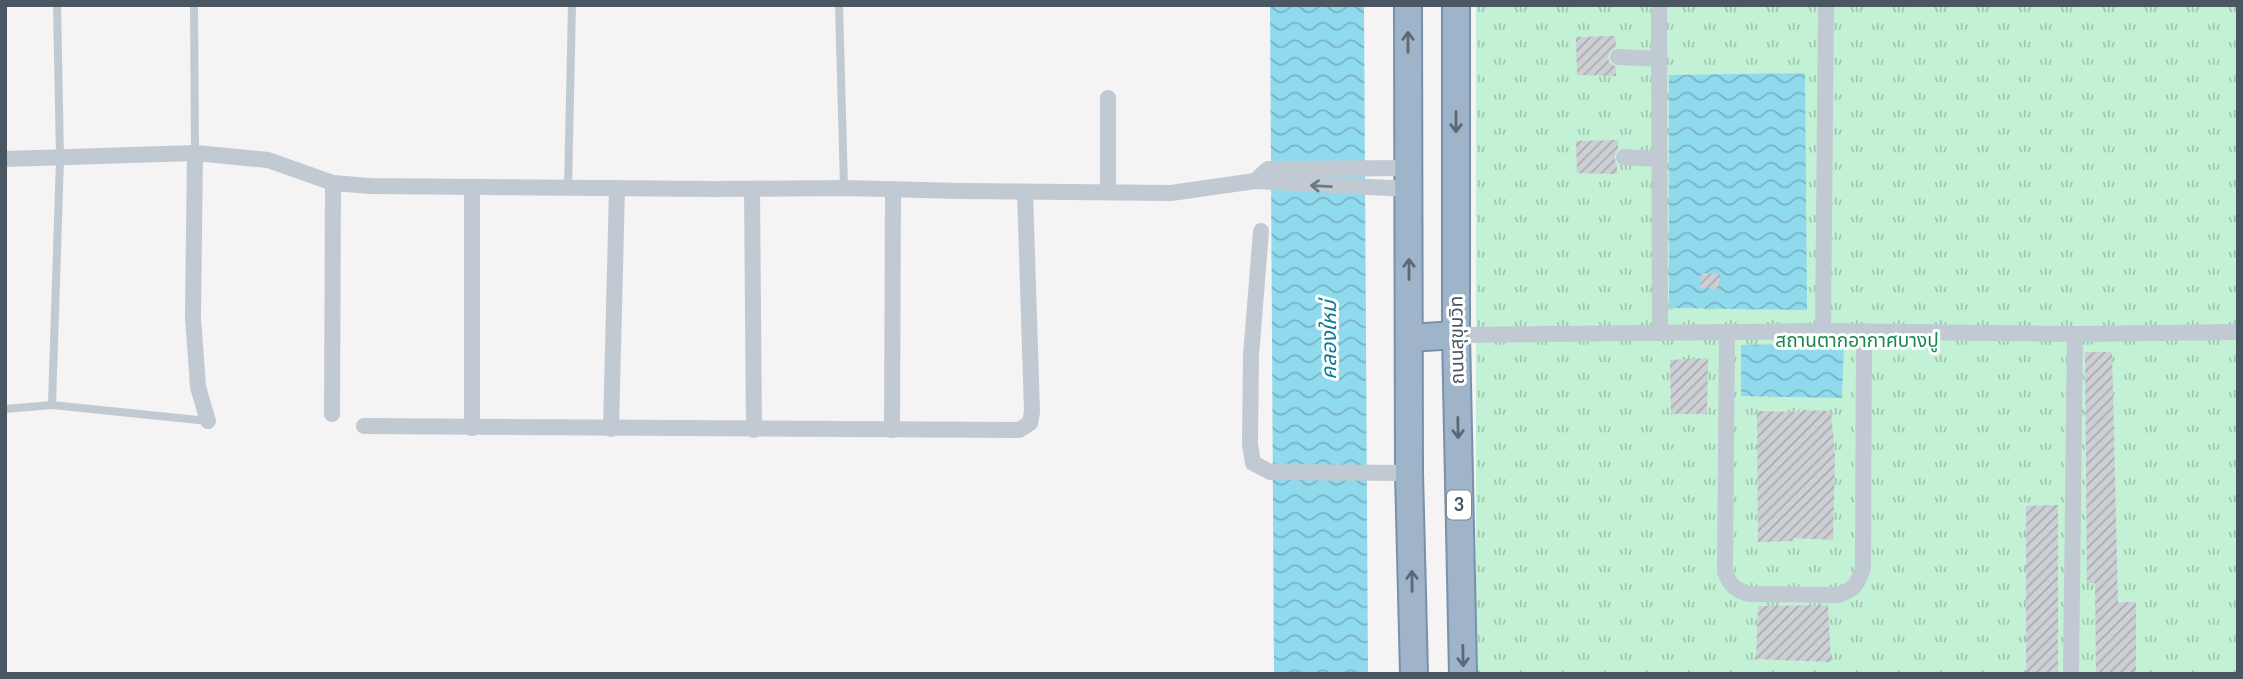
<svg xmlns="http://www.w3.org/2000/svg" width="2243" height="679" viewBox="0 0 2243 679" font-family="Lato,'Noto Sans Thai',sans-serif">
  <defs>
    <pattern id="park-tufts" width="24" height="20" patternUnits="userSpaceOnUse" patternTransform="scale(1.75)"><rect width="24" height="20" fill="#c3f1d5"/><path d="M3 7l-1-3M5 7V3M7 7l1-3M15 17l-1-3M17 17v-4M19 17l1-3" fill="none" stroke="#a0c6b0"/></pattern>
    <pattern id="water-waves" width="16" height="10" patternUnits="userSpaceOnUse" patternTransform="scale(1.75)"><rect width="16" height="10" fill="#90daee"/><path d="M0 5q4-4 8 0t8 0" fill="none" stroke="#78b4c4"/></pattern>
    <pattern id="building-hatch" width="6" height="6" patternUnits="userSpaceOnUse" patternTransform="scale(1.75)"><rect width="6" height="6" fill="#cdcfd5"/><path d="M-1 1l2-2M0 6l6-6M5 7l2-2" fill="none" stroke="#a8abb0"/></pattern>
  </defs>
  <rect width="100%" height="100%" fill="#f5f3f3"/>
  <rect fill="url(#park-tufts)" x="1476" y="5" width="762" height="669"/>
  <g fill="url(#water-waves)">
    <polygon points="1270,5 1364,5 1368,674 1274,674"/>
    <polygon points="1805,73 1807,310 1669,308 1669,75"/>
    <polygon points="1844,343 1842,398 1741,396 1741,345"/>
  </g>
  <g fill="url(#building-hatch)">
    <polygon points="1615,36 1616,47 1610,51 1608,57 1609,62 1616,67 1616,76 1577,75 1576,37"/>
    <polygon points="1618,140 1618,149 1614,157 1617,165 1617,174 1577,173 1576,141"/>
    <polygon points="1701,273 1720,274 1719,289 1700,288"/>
    <polygon points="2085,352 2112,352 2118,602 2136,602 2136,674 2096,674 2095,583 2087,583"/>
    <polygon points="1708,358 1707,414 1671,414 1670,360"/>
    <polygon points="1802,410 1831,411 1835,456 1833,540 1793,538 1794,541 1758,542 1757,411 1802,412"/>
    <polygon points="2058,505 2058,674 2026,674 2026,506"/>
    <polygon points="1828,605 1831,662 1756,659 1758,606"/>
  </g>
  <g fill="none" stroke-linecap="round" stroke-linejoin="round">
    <defs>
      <g id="trunk">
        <polyline points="1408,5 1409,473 1414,674"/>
        <polyline points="1456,5 1456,335 1463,674"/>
        <polyline points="1409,338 1456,335"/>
      </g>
    </defs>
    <use href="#trunk" stroke="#7690ad" stroke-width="30"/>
    <g stroke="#c1cad2" stroke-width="8">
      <polyline points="194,5 195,153"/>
      <polyline points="839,5 844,188"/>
      <polyline points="568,187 572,5"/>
      <polyline points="52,405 60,158 57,5"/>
      <polyline points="5,409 52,405 208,421"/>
    </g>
    <g stroke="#c1cad2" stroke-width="16">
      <polyline points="1659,5 1660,333"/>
      <polyline points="1618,57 1659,59"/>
      <polyline points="1108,98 1108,192"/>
      <polyline points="195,153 193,317 198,387 208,421"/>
      <polyline points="1624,157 1659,159"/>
      <polyline points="5,159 195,153 268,160 333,183 370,186 715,189 844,188 962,191 1171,193 1255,181 1408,189"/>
      <polyline points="1255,181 1268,169 1409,168"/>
      <polyline points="752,189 754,430"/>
      <polyline points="1261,231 1251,356 1250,444 1253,463 1270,472 1409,473"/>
      <polyline points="1823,331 1826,5"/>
      <path d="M1727,332l-2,240c5,13 10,18 24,22l89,1c16,-5 20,-11 25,-27l1,-236"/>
      <polyline points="1456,335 1823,331 2075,334 2238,332"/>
      <polyline points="332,414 333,183"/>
      <polyline points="364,426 1019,430 1030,423 1032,412 1025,192"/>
      <polyline points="472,428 472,187"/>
      <polyline points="611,429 617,188"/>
      <polyline points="892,430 893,189"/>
      <polyline points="2071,674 2075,334"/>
    </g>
    <use href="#trunk" stroke="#9fb4c9" stroke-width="26"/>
  </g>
  <defs><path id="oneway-shaft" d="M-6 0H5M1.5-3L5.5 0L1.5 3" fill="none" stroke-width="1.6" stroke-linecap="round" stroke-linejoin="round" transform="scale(1.75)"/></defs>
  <g stroke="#5b6976">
    <use href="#oneway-shaft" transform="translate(1408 42) rotate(-90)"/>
    <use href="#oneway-shaft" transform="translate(1456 122) rotate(90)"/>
    <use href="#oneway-shaft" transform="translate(1409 269) rotate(-90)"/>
    <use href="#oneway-shaft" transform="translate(1458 428) rotate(89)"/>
    <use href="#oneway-shaft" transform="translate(1412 581) rotate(-91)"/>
    <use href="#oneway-shaft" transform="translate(1463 656) rotate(89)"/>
  </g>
  <use stroke="#6e7983" href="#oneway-shaft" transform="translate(1321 186) rotate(-177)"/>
  <g text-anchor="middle" stroke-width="6" stroke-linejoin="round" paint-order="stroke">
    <rect fill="#fff" stroke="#808990" stroke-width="2" x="1447" y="490.5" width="24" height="29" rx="5"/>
    <g font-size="18" font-weight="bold" fill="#4a5661">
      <text x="1459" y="511">3</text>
    </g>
    <g font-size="19" fill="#4a5661" stroke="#fff">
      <text transform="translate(1456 340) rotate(-91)" y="7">ถนนสุขุมวิท</text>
    </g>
    <g font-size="19" fill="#17864f" stroke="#fff">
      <text x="1857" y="347">สถานตากอากาศบางปู</text>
    </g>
    <g font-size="21" font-style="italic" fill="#0c7c9b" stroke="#fff">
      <text transform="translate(1329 340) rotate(-90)" y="7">คลองใหม่</text>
    </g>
  </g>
  <rect width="2243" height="679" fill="none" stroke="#4a5661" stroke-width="14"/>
</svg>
